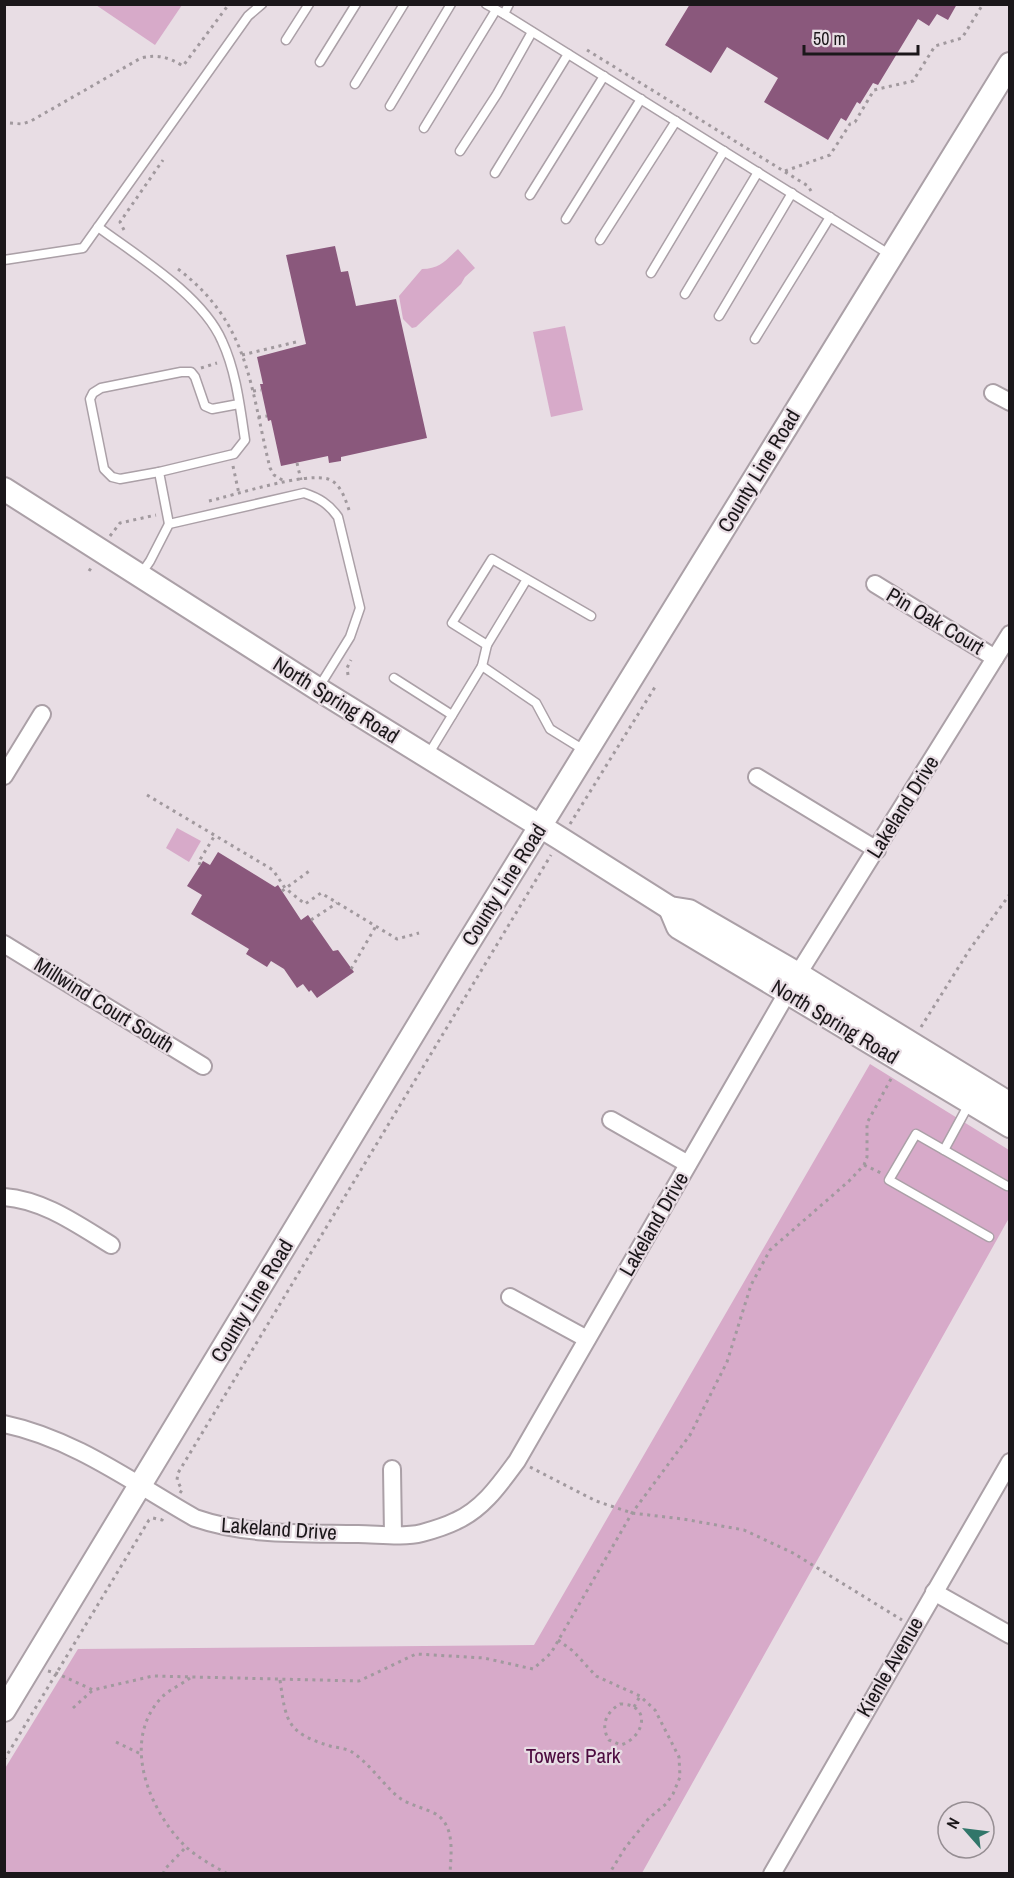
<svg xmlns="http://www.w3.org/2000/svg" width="1014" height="1878" viewBox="0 0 1014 1878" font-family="'Archivo Narrow',sans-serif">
  <rect width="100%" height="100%" fill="#e8dde4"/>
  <g fill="#d7aac9">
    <polygon points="96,5 182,5 155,45"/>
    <path d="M458,249l17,19 -10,9 -4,7 -45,43 -4,1 -9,-9 -4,-23 23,-27c18,0 24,-9 36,-20z"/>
    <polygon points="565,326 583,410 551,417 533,332"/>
    <polygon points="177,828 201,841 189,862 166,848"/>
    <polygon points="870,1064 1009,1150 1009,1218 642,1873 5,1873 4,1770 78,1649 534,1645"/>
  </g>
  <g fill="#8a587c">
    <polygon points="690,4 957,4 948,20 937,14 929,26 918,19 878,85 873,83 860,104 857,102 846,121 841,118 828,140 764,102 778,78 727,47 711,73 665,45"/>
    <polygon points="335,246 341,272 348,271 356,306 396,299 427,438 341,457 341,461 329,463 328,456 281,466 271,420 268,421 260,384 263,384 257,357 306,344 286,255"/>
    <polygon points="218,852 275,887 278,885 301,920 308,915 333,951 338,950 354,972 317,998 311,990 309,992 303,984 297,988 284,969 271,961 267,967 246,954 249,949 191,914 202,895 187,886 203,861 210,865"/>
  </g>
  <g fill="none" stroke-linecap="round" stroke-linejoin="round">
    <defs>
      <g id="service">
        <polyline points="486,4 504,14 892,256"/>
        <polyline points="504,14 509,4"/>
        <polyline points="286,40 309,4"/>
        <polyline points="320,62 356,4"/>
        <polyline points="355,84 404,4"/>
        <polyline points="390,106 451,4"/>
        <polyline points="424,128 496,10"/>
        <polyline points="460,151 497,94 532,32"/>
        <polyline points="495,173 568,54"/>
        <polyline points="530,195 604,76"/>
        <polyline points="566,219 641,99"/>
        <path d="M98,227c39,29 104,68 124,114 14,30 18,66 23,99l-11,14 -75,18 10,52"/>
        <polyline points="600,240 676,121"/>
        <polyline points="4,260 83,248 248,16 262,4"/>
        <polyline points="651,273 724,151"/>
        <polyline points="685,294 758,172"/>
        <polyline points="719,316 792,193"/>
        <polyline points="755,339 830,217"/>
        <polyline points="159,472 120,479 112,477 104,469 90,399 93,393 101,388 181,372 191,372 195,377 205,406 212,409 239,404"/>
        <path d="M141,574l9,-13 19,-37 135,-31c15,5 25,11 34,24l22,91 -10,29 -31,50"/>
        <polyline points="527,579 487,645 452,623 492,559 591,616"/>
        <polyline points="482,666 487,645"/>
        <polyline points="394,678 452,715"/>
        <polyline points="428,755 482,666 536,703 550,729 584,750"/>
        <polyline points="969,1104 944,1150 1007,1186"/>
        <polyline points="944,1150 916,1134 889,1180 989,1237"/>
      </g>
      <g id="minor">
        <polyline points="993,393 1010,402"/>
        <polyline points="875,584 995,658"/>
        <polyline points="4,776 42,714"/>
        <polyline points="757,777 877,850"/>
        <polyline points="4,944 203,1066"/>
        <polyline points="611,1120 688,1164"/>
        <path d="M4,1197c40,3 74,28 107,48"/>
        <polyline points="510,1297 587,1339"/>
        <path d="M4,1424c71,15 129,59 191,94 52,18 108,15 163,16 20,0 44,4 64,-1 11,-3 24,-7 34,-12 27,-12 44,-37 61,-60l281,-487 212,-340"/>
        <polyline points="392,1469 393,1535"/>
        <polyline points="934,1592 1010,1635"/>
        <polyline points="772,1874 1010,1462"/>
      </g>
      <g id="secondary">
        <polyline points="4,489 318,689 561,839 670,908 689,911 798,974 1010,1104"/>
        <polyline points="670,908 678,927 1010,1126"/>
        <polyline points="4,1710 459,958 1010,64"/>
      </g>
    </defs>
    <use href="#service" stroke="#aba0a7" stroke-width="11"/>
    <use href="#minor" stroke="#aba0a7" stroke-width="20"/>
    <use href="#secondary" stroke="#aba0a7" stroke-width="26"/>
    <g stroke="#a1999e" stroke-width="3" stroke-dasharray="3 4.5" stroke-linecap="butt">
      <polyline points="587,50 808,186 811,191"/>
      <path d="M10,123l12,1 9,-3 110,-63c17,-4 27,-1 42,8l46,-62"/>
      <polyline points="785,171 830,155 850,124 855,122 874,90 913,81 935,46 962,38 983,4"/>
      <polyline points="124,230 120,222 163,160"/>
      <path d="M178,269c72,55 72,118 92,199l4,7 10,6"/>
      <polyline points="242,355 300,341"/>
      <polyline points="201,368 217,363"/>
      <polyline points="253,391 261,390"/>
      <polyline points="258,417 267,416"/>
      <polyline points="297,463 301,480"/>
      <polyline points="233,466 239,494"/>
      <path d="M209,501c26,-6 95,-29 119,-22 13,4 18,22 22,34"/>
      <polyline points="110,536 120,523 156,515"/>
      <polyline points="89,571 93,565"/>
      <polyline points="348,675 347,668 351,660"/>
      <polyline points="147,795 273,870 285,888 305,904 321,893 397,939 419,933"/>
      <polyline points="570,824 655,687"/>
      <polyline points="201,864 198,863 215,835"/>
      <polyline points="282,891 312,869"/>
      <polyline points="311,920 337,903"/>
      <polyline points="351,969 376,926"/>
      <polyline points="921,1027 970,949 1010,894"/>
      <polyline points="864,1165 881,1173"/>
      <polyline points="530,1467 596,1501 632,1513 683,1519 744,1530 793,1553 902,1620"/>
      <polyline points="180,1493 182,1490 177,1480 178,1473 551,855"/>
      <polyline points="558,1640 573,1651 596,1676 640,1696 655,1710 679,1757 680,1777 673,1794 666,1804 649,1818 625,1848 609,1874"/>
      <polyline points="48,1671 56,1673 93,1690 153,1676 359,1681 416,1654 484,1658 533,1669 551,1653 632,1513 690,1435 727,1362 751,1285 770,1250 849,1181 864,1165 867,1157 867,1123 892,1077"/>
      <path d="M190,1678c-8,6 -19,11 -27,18 -43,43 -15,113 22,150 12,11 28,20 43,28"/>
      <path d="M280,1680c6,42 7,53 50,66 7,2 16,2 22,6 18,12 30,31 46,45 10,7 22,10 34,15 24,11 19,40 18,62"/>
      <path d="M620,1704c32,0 25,33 1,41l-12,-5c-9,-14 -3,-28 11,-36z"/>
      <polyline points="634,1707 640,1696"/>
      <polyline points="73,1708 93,1690"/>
      <polyline points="116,1742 141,1754"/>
      <polyline points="4,1760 149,1520 153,1518 162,1520 163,1518"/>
      <polyline points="163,1874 165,1869 186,1847"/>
    </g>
    <use href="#service" stroke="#fff" stroke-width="8"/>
    <use href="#minor" stroke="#fff" stroke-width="16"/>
    <use href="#secondary" stroke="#fff" stroke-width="22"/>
  </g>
  <g text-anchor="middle" stroke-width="4.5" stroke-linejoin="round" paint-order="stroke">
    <g font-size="21" fill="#1b171a" stroke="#e8dde4">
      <text transform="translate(759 471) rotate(-59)" y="7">County Line Road</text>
      <text transform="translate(935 621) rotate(31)" y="7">Pin Oak Court</text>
      <text transform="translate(336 700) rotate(32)" y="7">North Spring Road</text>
      <text transform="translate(903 807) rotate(-58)" y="7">Lakeland Drive</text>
      <text transform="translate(504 885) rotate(-58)" y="7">County Line Road</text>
      <text transform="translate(104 1005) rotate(32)" y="7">Millwind Court South</text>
      <text transform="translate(835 1022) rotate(31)" y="7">North Spring Road</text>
      <text transform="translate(654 1224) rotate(-60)" y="7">Lakeland Drive</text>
      <text transform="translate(252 1301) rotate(-59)" y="7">County Line Road</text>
      <text transform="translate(279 1529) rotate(4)" y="7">Lakeland Drive</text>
      <text transform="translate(890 1667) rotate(-60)" y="7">Kienle Avenue</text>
    </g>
    <g font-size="21" fill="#4d0c40" stroke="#e8dde4">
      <text x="573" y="1763">Towers Park</text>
    </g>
  </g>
  <rect width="1014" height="1878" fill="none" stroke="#1b171a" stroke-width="12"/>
  <g transform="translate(966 1830) rotate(298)"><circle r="28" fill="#e8dde4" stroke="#968e93" stroke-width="1.5"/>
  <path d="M0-4.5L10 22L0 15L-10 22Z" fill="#31766a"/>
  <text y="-9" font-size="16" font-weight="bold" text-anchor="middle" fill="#1b171a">N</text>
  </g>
  <path d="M804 45v9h114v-9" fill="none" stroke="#1b171a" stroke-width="3"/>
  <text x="813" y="45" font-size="18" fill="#1b171a" stroke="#e8dde4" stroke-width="4.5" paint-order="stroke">50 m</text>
</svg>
